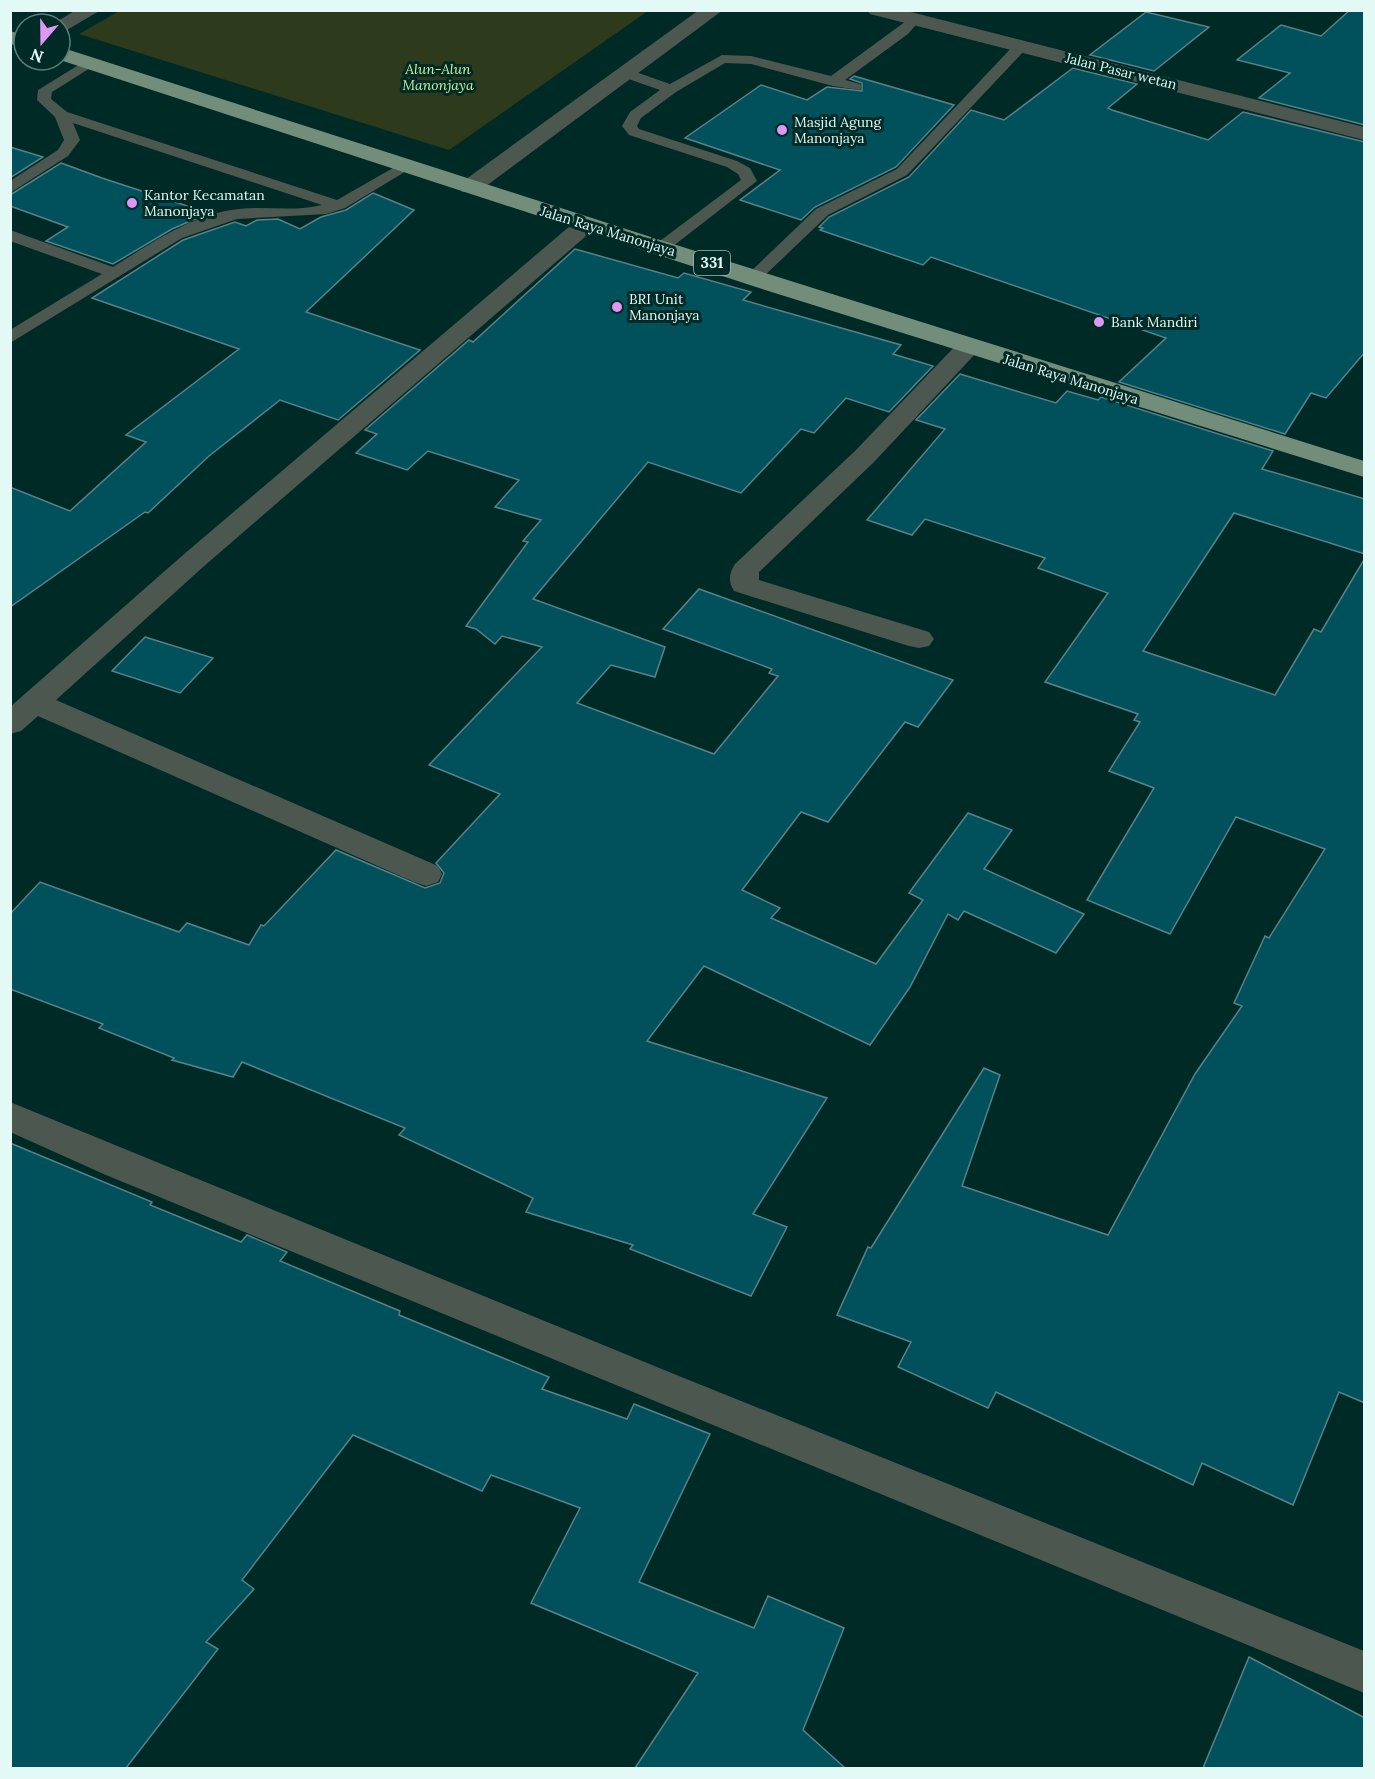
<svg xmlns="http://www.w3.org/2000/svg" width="1375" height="1779" viewBox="0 0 1375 1779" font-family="Lora,serif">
  <rect width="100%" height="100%" fill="#002a25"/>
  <polygon fill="#2d3a1b" points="121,10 648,10 648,11 449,150 79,34"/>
  <g fill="#00515b" stroke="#58828a" stroke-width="1.5">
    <polygon points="1350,10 1365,10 1365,125 1259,98 1290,73 1237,60 1281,25 1321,36"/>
    <polygon points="1146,12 1209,27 1154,71 1090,55"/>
    <polygon points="1073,68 1137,84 1108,108 1112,110 1208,140 1243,112 1365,142 1365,352 1326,398 1311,393 1285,434 1119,382 1166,338 931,257 923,265 820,230 823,228 819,227 829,217 909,177 971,110 1004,120"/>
    <polygon points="854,76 954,105 896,167 815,207 801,220 740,200 780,170 685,138 761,85 807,100 827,87 862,91 862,83 850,79"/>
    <polygon points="10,147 43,157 10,178"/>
    <polygon points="61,163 102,178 209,213 172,229 113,264 46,241 68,227 10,206 10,195"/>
    <polygon points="373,193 414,210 306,312 420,350 338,420 280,400 209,456 148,513 145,512 10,607 10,487 70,511 146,442 126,435 239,349 92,298 183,240 235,222 246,226 257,220 278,219 300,229 321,217 346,210"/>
    <polygon points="575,249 678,278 684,273 751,292 743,300 901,345 893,354 933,366 889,412 846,398 814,433 801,429 741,493 648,462 533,599 665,647 655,677 611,665 577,703 714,754 778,676 769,673 772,669 663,629 699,589 953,680 918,727 905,722 828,822 801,812 742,890 780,908 771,918 876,964 923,900 909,893 968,813 1012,830 984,869 1084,914 1056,953 964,911 958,920 948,914 910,987 870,1045 704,966 647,1041 827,1098 753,1214 787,1227 751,1296 630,1249 633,1245 526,1212 533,1198 399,1135 405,1128 242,1062 233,1077 172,1060 174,1058 99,1028 103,1024 10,989 10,914 40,882 179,932 187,923 249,945 261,925 264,926 336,850 425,888 440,883 444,873 436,863 500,794 429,765 542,647 502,636 495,644 476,629 466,626 528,542 523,541 541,520 495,507 519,480 428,451 407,470 356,453 377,434 365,430 469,340 473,342"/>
    <polygon points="960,374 1056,403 1067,391 1098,400 1101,397 1273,451 1262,469 1365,499 1365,554 1234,513 1143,651 1275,695 1314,629 1321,632 1365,558 1365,1403 1339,1392 1293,1505 1202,1463 1193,1485 996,1392 988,1408 898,1367 911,1342 837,1315 868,1247 871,1248 984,1068 1000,1075 962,1186 1108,1235 1195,1074 1242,1006 1234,1003 1265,936 1269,938 1325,849 1236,817 1170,934 1087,900 1154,788 1109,771 1140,722 1134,720 1138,714 1045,682 1108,593 1038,568 1045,558 925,519 912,535 867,520 945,429 916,420"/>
    <polygon points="145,637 213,658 180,693 112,671"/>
    <polygon points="10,1143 152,1202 150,1205 241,1242 247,1235 287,1252 280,1261 400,1311 399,1315 549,1377 542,1389 627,1419 634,1404 710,1434 639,1582 754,1628 768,1596 844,1628 803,1730 845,1768 635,1768 698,1673 531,1603 580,1508 491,1475 482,1491 353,1435 242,1580 254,1589 206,1642 218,1649 126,1768 10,1768"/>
    <polygon points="1249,1657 1365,1718 1365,1768 1203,1768"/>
  </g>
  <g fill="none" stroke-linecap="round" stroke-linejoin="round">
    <g fill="#4c584f" fill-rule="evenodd">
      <polygon points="913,16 920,20 908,34 845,80 860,84 862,87 860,90 833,86 751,64 725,63 676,92 641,118 637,126 639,129 737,161 750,168 757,181 668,250 656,250 654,247 656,244 741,180 738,174 727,167 629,135 622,126 630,112 660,90 620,76 618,73 620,70 630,70 670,84 722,55 751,56 831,76"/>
      <polygon points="1021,42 1026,43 1026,49 907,175 828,215 760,280 748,280 746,277 748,274 816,209 897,169 1016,43"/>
      <path d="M90,58l7,4 -2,3 -43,27 -1,7 16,13 270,88 63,-36 5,-2 8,5 -68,41 -19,6 -89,5 -55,19 -172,105v-13l92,-56 -92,-33v-11l103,37c39,-24 79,-53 126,-58 27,-3 57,3 83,-4l-249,-82 7,17 -12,16 -58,37v-12l48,-31 6,-10 -9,-23 -18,-17 1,-10z"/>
    </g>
    <g fill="#4c584f" fill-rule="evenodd">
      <polygon points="76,10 101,10 60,34 60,24 53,24"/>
      <polygon points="699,10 723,10 478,192 462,192 459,187 462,182"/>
      <polygon points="867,10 903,10 1364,127 1364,140 870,14"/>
      <polygon points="585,218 593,220 597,225 593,230 203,567 56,700 438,866 442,874 438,882 426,886 414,882 38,716 21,731 10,734 10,707 183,555 577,220"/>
      <path d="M968,339l9,3 4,5 -4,5 -103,110 -115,110v8l170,52 5,7 -5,7 -10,2 -10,-2 -175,-55c-6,-9 -5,-18 1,-27l121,-114 103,-108z"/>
      <polygon points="10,1102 674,1374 1364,1651 1364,1693 106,1175 10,1132"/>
    </g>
    <g fill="#738d7b" fill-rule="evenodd">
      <polygon points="10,31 24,35 24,47 10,44"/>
      <polygon points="60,47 654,238 1364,461 1364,477 756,287 60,60"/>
    </g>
  </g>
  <g fill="#de98f3" stroke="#002a25" stroke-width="2">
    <circle cx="782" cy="130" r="6"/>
    <circle cx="132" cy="203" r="6"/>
    <circle cx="617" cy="307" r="6"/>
    <circle cx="1099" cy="322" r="6"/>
  </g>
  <g text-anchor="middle" stroke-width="6" stroke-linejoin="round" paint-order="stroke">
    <g font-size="14" font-style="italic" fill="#c9ee99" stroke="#002a25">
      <text x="438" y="74">Alun-Alun<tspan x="438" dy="16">Manonjaya</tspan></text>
    </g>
    <g font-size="14" fill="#e3f9f5" stroke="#002a25">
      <text transform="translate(1121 71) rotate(14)" y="5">Jalan Pasar wetan</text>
      <text transform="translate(608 231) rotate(17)" y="5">Jalan Raya Manonjaya</text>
      <text transform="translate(1071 379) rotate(17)" y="5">Jalan Raya Manonjaya</text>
    </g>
    <g font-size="14" fill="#e3f9f5" stroke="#002a25" text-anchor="start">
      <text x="794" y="127">Masjid Agung<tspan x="794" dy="16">Manonjaya</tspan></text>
      <text x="144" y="200">Kantor Kecamatan<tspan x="144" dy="16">Manonjaya</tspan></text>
      <text x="629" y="304">BRI Unit<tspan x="629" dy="16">Manonjaya</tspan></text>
      <text x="1111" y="327">Bank Mandiri</text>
    </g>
    <rect fill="#002a25" stroke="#9fbbb7" stroke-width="1.5" x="694" y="251" width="36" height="24" rx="4.5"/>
    <g font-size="15" font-weight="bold" fill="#e3f9f5">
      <text x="712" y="268">331</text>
    </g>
  </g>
  <rect width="1375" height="1779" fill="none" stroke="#e3f9f5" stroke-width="24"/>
  <g transform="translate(42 42) rotate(200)"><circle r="28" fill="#002a25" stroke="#5b7d78" stroke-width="1.5"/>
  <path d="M0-4.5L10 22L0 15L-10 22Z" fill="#de98f3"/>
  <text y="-9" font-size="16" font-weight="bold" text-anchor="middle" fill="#e3f9f5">N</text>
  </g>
</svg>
